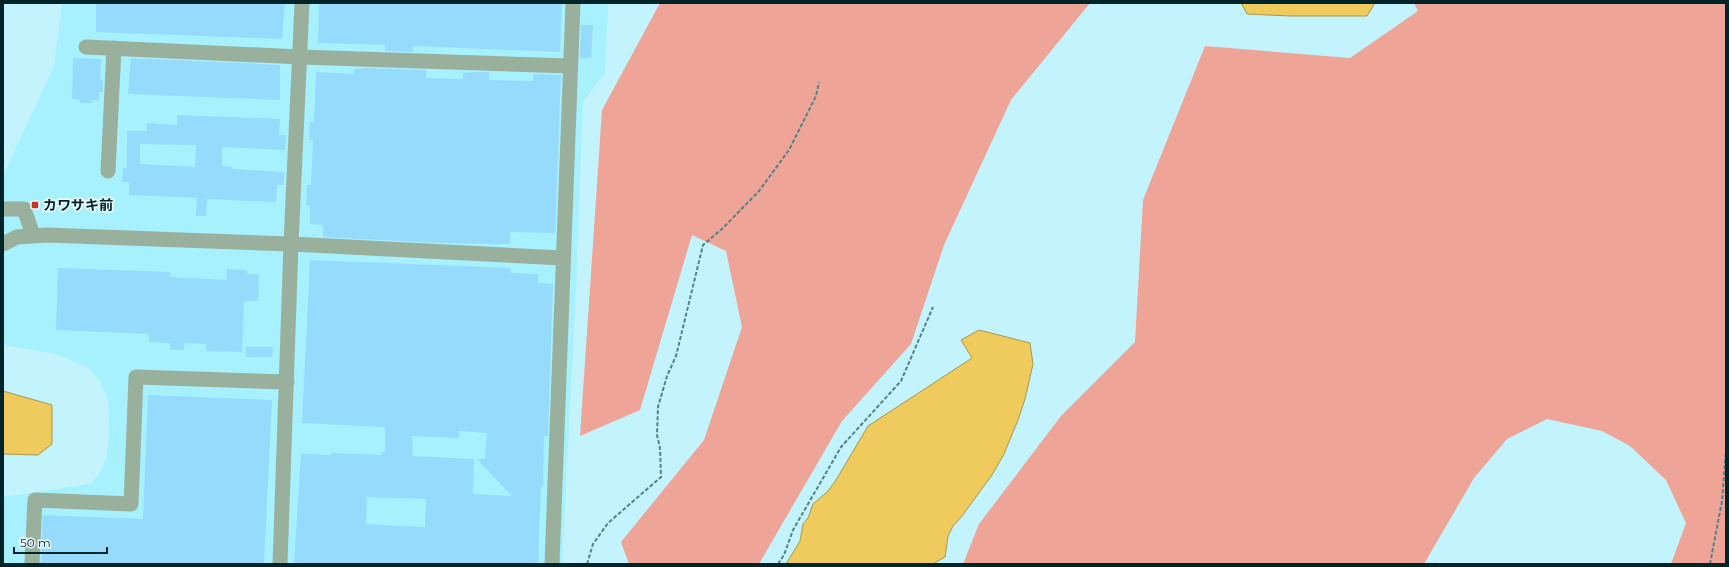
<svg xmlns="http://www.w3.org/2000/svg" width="1729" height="567" viewBox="0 0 1729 567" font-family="Montserrat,'Noto Sans JP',sans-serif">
  <rect width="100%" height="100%" fill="#c3f3fc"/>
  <polygon fill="#a7f1ff" points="62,3 608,3 605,73 583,102 576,289 562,564 3,564 3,497 91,484 101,471 107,455 109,435 108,399 101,383 89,368 56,354 3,345 3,176 54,66"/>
  <g fill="#eea598">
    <polygon points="660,3 1090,3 1011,100 944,245 911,344 842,421 759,564 629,564 621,542 704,440 742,327 726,251 692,235 640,410 580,436 602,110"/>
    <polygon points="1414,3 1726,3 1726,564 1671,564 1686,523 1666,480 1630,446 1602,431 1547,419 1507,439 1474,478 1424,564 963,564 979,524 1061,416 1135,342 1143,200 1205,46 1350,58 1418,11"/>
  </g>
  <g fill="#efca5d" stroke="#a7984e">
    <polygon points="1241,3 1375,3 1367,16 1290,16 1247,14"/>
    <polygon points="979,330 1030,343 1033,364 1025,399 1018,420 1004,454 992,475 962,516 953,526 948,536 945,557 933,564 786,564 800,541 803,524 808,518 813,504 828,491 836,480 868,426 972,358 961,340"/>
    <polygon points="3,391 52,405 52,444 38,455 3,454"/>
  </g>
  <g fill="#96dafc" fill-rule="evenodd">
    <polygon points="96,3 285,3 282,39 96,32"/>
    <polygon points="319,3 562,3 560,52 413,46 413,52 385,51 385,45 318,43"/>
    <polygon points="581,25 593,25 591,58 580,58"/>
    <polygon points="73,58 101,59 100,80 103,80 103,92 99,92 99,101 92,100 92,103 80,103 80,100 72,99"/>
    <polygon points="131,58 280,65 280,100 128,94"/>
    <polygon points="365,68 426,70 426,78 463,79 463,73 473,72 489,72 489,80 533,81 534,74 561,75 555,233 510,232 510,244 438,243 323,237 323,225 310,224 310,206 306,205 307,185 311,185 313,140 309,140 310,122 314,122 316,72 354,74 354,69"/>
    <path d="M177,115l103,4 -1,16h7l-1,15 -63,-3v19l10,1v2l52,3v13h-7l-1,17 -69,-3 -1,17h-10l1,-18 -68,-3v-13h-7l1,-14h4v-37h20v-8l30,2zM140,144l56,1 -1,22 -55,-3z"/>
    <path d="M310,260l201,8v5l27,1v9l15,1 -5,152h-4l-1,51 -2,-1 -3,78h-244l7,-110 30,1v-2l51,2v-3h3v-25l-83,-4zM459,431l28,2 -2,26h-8l35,37 -39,-2 1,-35 -61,-3 -1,-20 47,2zM367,497l59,2 -1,28 -59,-3z"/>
    <polygon points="58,268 170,272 170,277 226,280 227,269 247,270 247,274 259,274 258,301 244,301 242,352 206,351 206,344 184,343 184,350 170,350 170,343 149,342 149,334 56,330"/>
    <polygon points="246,347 273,347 272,357 246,357"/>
    <polygon points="148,395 272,400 264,564 41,564 43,515 143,519"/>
  </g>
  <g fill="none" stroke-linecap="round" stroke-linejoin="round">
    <g stroke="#588189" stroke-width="2" stroke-dasharray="4 2" stroke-linecap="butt">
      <polyline points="587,564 593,544 608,523 661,477 660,448 657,435 658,407 667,376 676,356 703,245 723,228 759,191 789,150 816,96 819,82"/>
      <polyline points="778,564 784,555 793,530 841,447 901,381 933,307"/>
      <polyline points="1710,564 1722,501 1726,450"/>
    </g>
    <g stroke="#99b09d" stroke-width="15">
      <polyline points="86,47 300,57 570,66"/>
      <polyline points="108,171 114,48"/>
      <polyline points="3,209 24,209 33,235"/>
      <polyline points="3,244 17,237 47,235 291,244 563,258"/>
      <polyline points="32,564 35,500 131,504 136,377 287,382"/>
      <polyline points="280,564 291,244 302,3"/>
      <polyline points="552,564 573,3"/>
    </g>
  </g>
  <rect fill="#c43726" stroke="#eafafd" stroke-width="1.5" x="31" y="201" width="8" height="8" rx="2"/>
  <g text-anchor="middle" stroke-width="3.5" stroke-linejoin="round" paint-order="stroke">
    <g font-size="14" font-weight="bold" fill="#00242a" stroke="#eafafd" text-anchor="start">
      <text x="43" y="210">カワサキ前</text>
    </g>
  </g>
  <rect width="1729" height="567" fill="none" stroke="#00242a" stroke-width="8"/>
  <path d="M14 547v6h93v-6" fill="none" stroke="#00242a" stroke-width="2"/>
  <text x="20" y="547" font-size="12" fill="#00242a" stroke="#eafafd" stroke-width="3" paint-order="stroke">50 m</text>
</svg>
